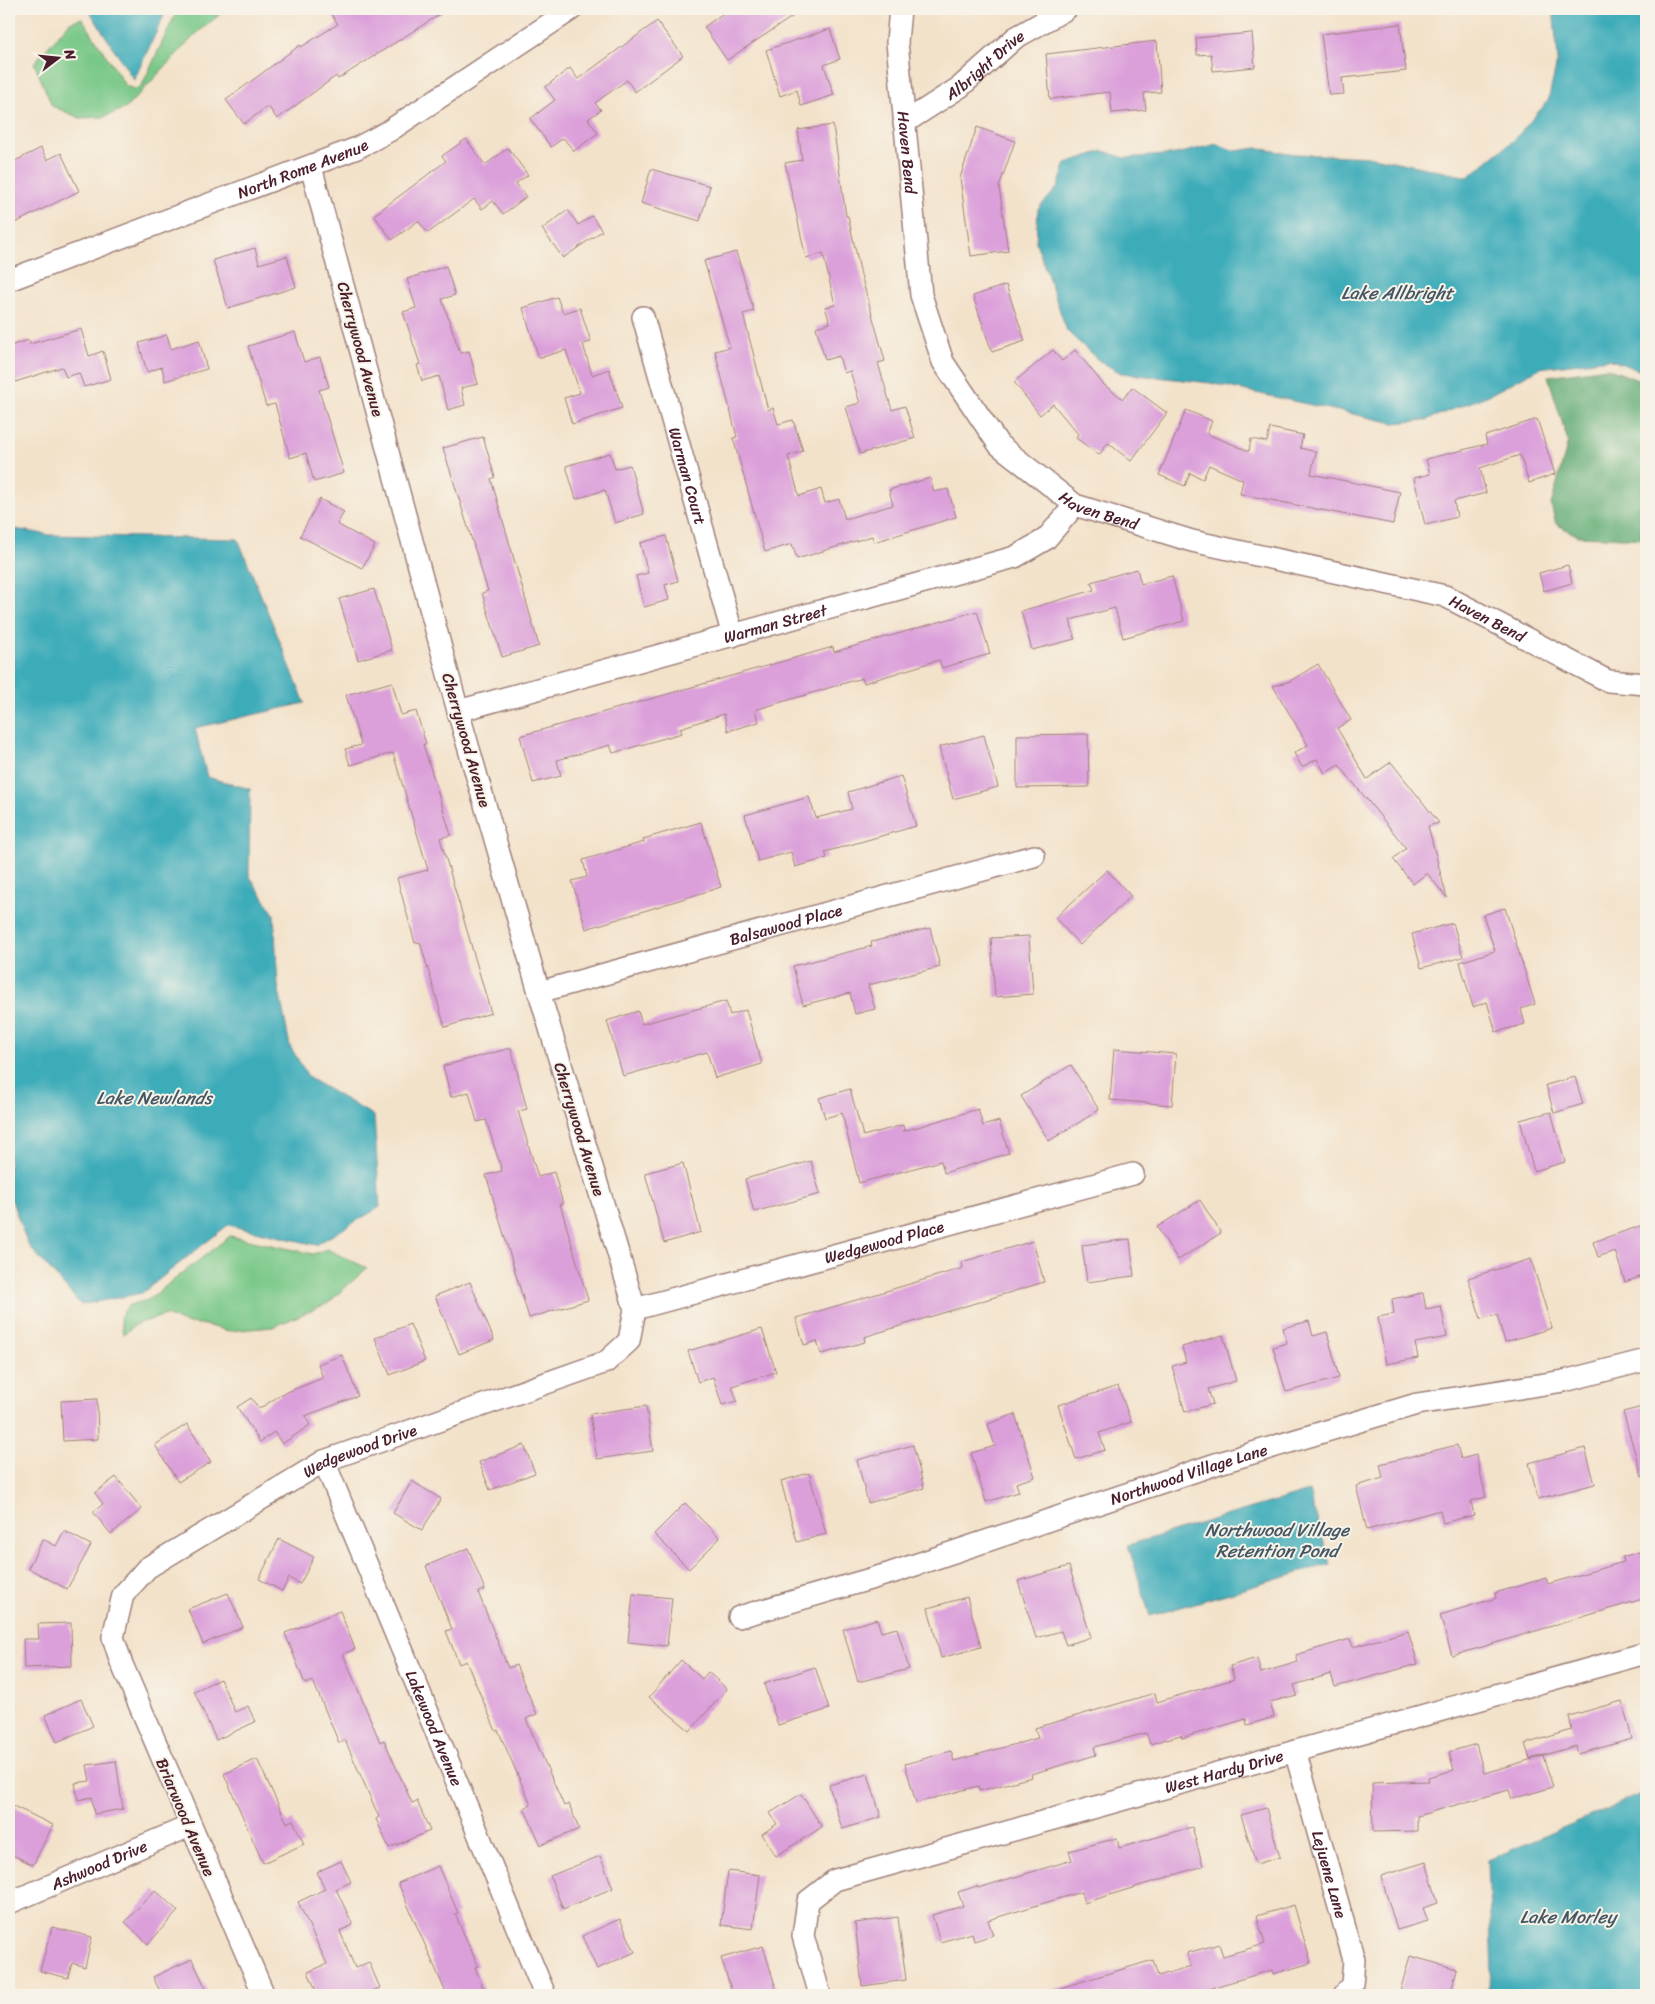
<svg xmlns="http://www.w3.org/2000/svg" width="1655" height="2004" viewBox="0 0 1655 2004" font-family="Sriracha,sans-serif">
  <rect width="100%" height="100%" fill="#f7f3e8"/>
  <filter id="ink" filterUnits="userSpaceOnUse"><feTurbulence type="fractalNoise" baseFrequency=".02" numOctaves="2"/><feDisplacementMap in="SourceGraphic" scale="10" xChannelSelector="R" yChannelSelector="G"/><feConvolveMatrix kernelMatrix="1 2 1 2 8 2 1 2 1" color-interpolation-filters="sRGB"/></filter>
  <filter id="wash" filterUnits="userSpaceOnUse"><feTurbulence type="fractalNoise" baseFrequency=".0096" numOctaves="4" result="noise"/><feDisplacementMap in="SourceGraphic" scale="20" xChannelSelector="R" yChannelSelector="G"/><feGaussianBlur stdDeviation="1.12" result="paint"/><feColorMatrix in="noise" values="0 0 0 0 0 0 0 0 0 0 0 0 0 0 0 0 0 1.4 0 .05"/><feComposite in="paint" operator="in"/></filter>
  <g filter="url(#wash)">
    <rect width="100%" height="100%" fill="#f3e2ca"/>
    <g fill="#79c888" stroke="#62745a">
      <polygon points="178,9 226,9 195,35 126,108 104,117 80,118 52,106 34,63 70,22 82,18 125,85 133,89 139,88 143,83"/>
      <polygon points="230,1236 313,1254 327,1249 367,1268 328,1303 273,1327 229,1331 201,1324 184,1323 166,1315 137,1324 123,1334 120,1317 129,1305 148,1300"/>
    </g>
    <polygon fill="#62ac74" stroke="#566650" points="1607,368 1646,383 1646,539 1578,536 1556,524 1551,505 1568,442 1548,376"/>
    <g fill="#3dacb9" stroke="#446672">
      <polygon points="88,9 167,9 134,80"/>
      <polygon points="1553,9 1646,9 1646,373 1609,359 1540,368 1489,395 1426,420 1394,423 1210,383 1121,373 1098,360 1067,331 1036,242 1038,209 1058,187 1066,163 1103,151 1125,158 1176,154 1217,144 1235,151 1256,148 1295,154 1374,157 1468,177 1514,140 1548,101 1558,58"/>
      <polygon points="9,528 50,535 238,539 305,703 195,728 207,777 250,789 249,875 274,914 278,985 290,1046 309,1078 374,1116 380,1207 316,1245 228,1225 142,1293 81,1305 28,1245 9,1193"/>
      <polygon points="1309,1491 1330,1564 1150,1616 1128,1545"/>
      <polygon points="1646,1792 1646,1995 1486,1995 1492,1974 1488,1860"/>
    </g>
    <g id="blocks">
      <g fill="#db9fda">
        <polygon points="327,9 448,9 338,79 336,76 277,119 268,106 244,124 226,100 300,45 301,47 338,24"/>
        <polygon points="729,9 804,9 727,60 704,27"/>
        <polygon points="657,21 683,56 635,92 627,80 595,103 601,110 588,119 598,133 574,151 563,138 551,147 530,119 555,100 545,87 570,68 578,79"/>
        <polygon points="1400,24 1406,71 1342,78 1344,94 1329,95 1321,34"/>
        <polygon points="830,29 840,59 824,65 834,95 801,106 797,90 780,96 766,50"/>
        <polygon points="1252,33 1255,67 1213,71 1211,54 1197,55 1196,38"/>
        <polygon points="1157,41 1161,92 1144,93 1146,110 1112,113 1110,92 1050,99 1046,54"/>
        <polygon points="833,125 846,216 848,216 861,275 885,361 878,363 892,410 905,406 915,438 860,454 846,407 860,403 850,371 844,373 839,356 825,360 816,327 830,323 825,307 835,305 823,253 806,258 785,163 802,160 798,130"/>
        <polygon points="977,127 1015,141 999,187 1008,251 971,256 960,178"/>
        <polygon points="466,139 485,165 508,148 528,175 516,183 526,197 503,214 493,201 482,209 474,199 428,233 418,221 392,240 374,215 446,161 442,156"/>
        <polygon points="41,148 47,160 61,153 79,191 9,226 9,164"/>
        <polygon points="651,169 710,186 700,221 641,203"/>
        <polygon points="568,210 578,225 592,216 602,231 563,258 542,229"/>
        <polygon points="255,248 259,264 287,256 296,287 228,308 213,260"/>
        <polygon points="736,252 754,311 743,314 768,410 773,408 778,424 793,420 803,451 788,456 799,496 821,489 825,503 839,499 845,519 893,505 889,490 930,478 934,492 948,489 956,517 874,542 872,536 797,559 792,544 765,552 733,438 737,437 715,351 730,347 704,261"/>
        <polygon points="446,266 455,295 442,299 460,353 469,351 478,384 461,388 465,405 448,410 439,376 422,381 417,365 420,364 403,312 416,308 407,279"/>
        <polygon points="1006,285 1025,341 992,352 973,296"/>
        <polygon points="557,297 563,313 580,308 591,342 583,344 592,375 609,369 622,408 572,424 564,398 580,393 566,350 539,358 523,308"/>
        <polygon points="81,329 89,356 103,351 111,379 84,387 79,373 66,377 62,367 9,384 9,346 29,340 30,344"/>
        <polygon points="295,332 304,362 320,357 329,387 319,390 344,473 314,482 306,453 290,458 275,404 266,406 248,346"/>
        <polygon points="167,335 171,349 199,340 207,369 165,381 162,367 147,372 139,343"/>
        <polygon points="1053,350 1062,361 1075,350 1104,385 1123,399 1132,387 1167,413 1131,461 1108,443 1099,455 1076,438 1078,434 1053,404 1040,415 1014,382"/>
        <polygon points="1186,410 1212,421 1207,434 1249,451 1251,439 1267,442 1270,428 1303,435 1300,448 1316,452 1311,474 1400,492 1393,524 1240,494 1243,480 1209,465 1203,479 1190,473 1185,486 1159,475"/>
        <polygon points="1537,419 1555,474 1529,483 1520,455 1480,468 1486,493 1454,501 1457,517 1425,525 1414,478 1430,474 1426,459 1487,444 1485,436"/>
        <polygon points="483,437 495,477 491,479 539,646 502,657 482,593 488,591 443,448"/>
        <polygon points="610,453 615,469 630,465 644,514 615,523 605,490 576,499 566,466"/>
        <polygon points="320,499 344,512 337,524 375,545 362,568 300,536"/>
        <polygon points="666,536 678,581 665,585 669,600 644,607 636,576 648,573 640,543"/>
        <polygon points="1568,565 1572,583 1544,591 1539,573"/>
        <polygon points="1137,569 1141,584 1172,576 1184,621 1123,638 1115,608 1070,620 1075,639 1032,650 1021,611 1094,590 1091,582"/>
        <polygon points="374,589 392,650 358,660 339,599"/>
        <polygon points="977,611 990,654 942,668 939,660 864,683 862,678 755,710 759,722 728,731 724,714 680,728 682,733 613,753 610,745 557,760 561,776 533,783 520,736 833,647 834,652"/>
        <polygon points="1318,664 1351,720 1337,728 1367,779 1391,762 1439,823 1428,826 1447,898 1427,873 1413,884 1393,859 1406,848 1339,765 1325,773 1317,759 1302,767 1294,753 1308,745 1273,686 1290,681"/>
        <polygon points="392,682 401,715 416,711 426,744 423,744 451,835 440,838 491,1013 445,1027 420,942 415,943 397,878 428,870 393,753 350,765 345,749 361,745 346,695"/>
        <polygon points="1088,734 1089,787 1017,788 1017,735"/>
        <polygon points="984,735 998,787 953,799 939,747"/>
        <polygon points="901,776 916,826 825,852 827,858 795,867 791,852 758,861 745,815 809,797 816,818 852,809 848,792"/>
        <polygon points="701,822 721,887 586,929 572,881 587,877 583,860 644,842 643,839"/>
        <polygon points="1107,870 1131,896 1080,945 1055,918"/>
        <polygon points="1505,908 1535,1004 1521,1009 1525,1024 1496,1032 1487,1002 1473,1007 1460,962 1495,951 1483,915"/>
        <polygon points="1453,923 1463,957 1421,968 1412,934"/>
        <polygon points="930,928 940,967 868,985 875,1009 855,1014 850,993 803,1005 793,966 872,946 871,942"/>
        <polygon points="1029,936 1033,994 995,997 991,938"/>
        <polygon points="726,1001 730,1015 746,1010 762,1064 715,1078 707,1052 623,1076 607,1021 638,1011 642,1024"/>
        <polygon points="511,1048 527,1109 518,1111 538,1177 554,1172 563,1204 560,1204 588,1300 529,1318 486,1175 502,1171 486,1120 477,1122 469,1092 451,1097 443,1066"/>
        <polygon points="1114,1049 1176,1054 1172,1105 1110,1100"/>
        <polygon points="1071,1065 1099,1110 1049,1141 1021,1096"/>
        <polygon points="1575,1077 1583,1104 1554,1113 1546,1085"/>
        <polygon points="850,1089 863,1136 903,1125 904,1131 978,1109 983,1126 999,1121 1009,1153 944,1173 941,1161 859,1183 842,1113 825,1118 819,1098"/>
        <polygon points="1551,1112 1565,1162 1534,1171 1520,1120"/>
        <polygon points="811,1161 820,1194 754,1212 745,1179"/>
        <polygon points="683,1163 701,1232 664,1243 645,1173"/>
        <polygon points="1200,1200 1221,1233 1178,1260 1157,1227"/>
        <polygon points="1646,1224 1646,1275 1625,1282 1615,1251 1598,1257 1593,1242"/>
        <polygon points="1130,1239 1134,1276 1087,1282 1082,1245"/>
        <polygon points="1033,1241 1044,1282 864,1337 865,1342 821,1354 817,1341 804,1345 796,1318 963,1268 962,1262"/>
        <polygon points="1531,1259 1552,1328 1505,1342 1497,1315 1481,1319 1468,1278"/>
        <polygon points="470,1282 494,1340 459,1354 435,1296"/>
        <polygon points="1423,1293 1426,1309 1441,1306 1447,1337 1415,1343 1418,1358 1386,1364 1378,1317 1394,1314 1392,1299"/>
        <polygon points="1309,1321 1313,1336 1327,1332 1339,1378 1286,1392 1273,1347 1287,1343 1283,1328"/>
        <polygon points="410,1324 425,1361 390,1375 375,1338"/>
        <polygon points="762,1329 776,1372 732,1386 737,1401 722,1405 713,1377 698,1382 688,1351"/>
        <polygon points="1223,1335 1236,1381 1208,1389 1213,1404 1185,1412 1172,1366 1186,1362 1182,1347"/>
        <polygon points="342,1355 358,1396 305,1416 310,1425 282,1444 274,1432 260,1442 237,1407 251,1398 259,1409 282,1394 323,1378 318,1364"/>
        <polygon points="1118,1386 1131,1422 1099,1433 1105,1450 1076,1459 1058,1405"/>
        <polygon points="97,1399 98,1439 63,1441 61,1401"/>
        <polygon points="646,1406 653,1451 597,1459 590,1414"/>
        <polygon points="1646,1406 1646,1476 1642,1477 1623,1412"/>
        <polygon points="1015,1414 1035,1477 1016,1483 1019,1492 986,1502 971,1453 995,1446 988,1424"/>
        <polygon points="187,1424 211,1462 178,1482 155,1445"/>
        <polygon points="524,1445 535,1473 490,1490 479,1462"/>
        <polygon points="913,1445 924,1488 868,1503 857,1460"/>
        <polygon points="1457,1445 1461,1459 1476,1455 1486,1497 1471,1501 1474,1515 1443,1523 1440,1510 1367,1530 1356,1486 1383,1478 1380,1464"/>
        <polygon points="1585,1448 1595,1484 1538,1499 1529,1463"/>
        <polygon points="809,1473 826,1534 797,1542 781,1481"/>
        <polygon points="116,1477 142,1509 111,1534 93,1512 103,1504 95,1493"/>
        <polygon points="412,1481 441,1499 422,1530 393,1513"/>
        <polygon points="685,1503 720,1538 689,1569 654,1534"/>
        <polygon points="64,1531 91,1545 67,1589 28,1568 43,1539 56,1546"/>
        <polygon points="279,1539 314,1557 300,1584 289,1578 282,1591 259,1579"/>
        <polygon points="468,1548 485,1590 478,1592 508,1668 516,1665 537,1714 526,1719 564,1806 569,1804 579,1829 541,1845 524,1808 531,1805 498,1730 496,1731 466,1661 459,1664 446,1631 452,1629 426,1566"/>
        <polygon points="1646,1550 1646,1598 1452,1656 1440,1615 1496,1598 1495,1593 1546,1578 1548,1584 1623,1562 1622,1557"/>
        <polygon points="1069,1566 1091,1637 1066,1645 1061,1631 1036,1638 1018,1581"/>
        <polygon points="228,1593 243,1627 203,1644 188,1609"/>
        <polygon points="633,1594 672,1598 667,1646 628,1642"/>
        <polygon points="967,1597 981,1647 941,1658 928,1608"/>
        <polygon points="340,1611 355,1649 343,1654 380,1742 384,1740 412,1803 417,1801 430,1831 389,1848 376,1819 379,1817 345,1740 339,1743 313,1681 305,1684 285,1633"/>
        <polygon points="877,1619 881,1632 897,1628 909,1669 858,1682 843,1629"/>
        <polygon points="71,1623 72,1666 24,1668 23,1639 39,1639 38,1624"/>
        <polygon points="1408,1631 1418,1664 1335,1687 1331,1674 1294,1685 1297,1695 1270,1702 1274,1717 1247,1725 1246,1719 1182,1738 1181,1735 1150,1744 1146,1733 1094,1747 1096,1755 1031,1774 1032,1777 979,1791 978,1786 916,1803 905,1764 951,1751 954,1761 1038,1738 1035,1728 1155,1693 1157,1702 1234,1679 1230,1666 1257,1658 1261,1673 1298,1662 1296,1655 1350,1639 1353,1647"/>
        <polygon points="681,1660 702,1679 708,1672 727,1689 690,1731 649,1697"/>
        <polygon points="815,1667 829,1709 778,1725 764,1684"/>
        <polygon points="220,1679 235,1712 248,1706 255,1722 216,1740 194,1691"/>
        <polygon points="81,1699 93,1726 57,1742 45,1715"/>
        <polygon points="1622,1701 1632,1739 1578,1754 1576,1746 1530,1759 1525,1744 1572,1730 1569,1716"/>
        <polygon points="1476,1744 1484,1773 1543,1756 1553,1787 1512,1799 1509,1790 1417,1816 1417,1831 1373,1832 1372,1783 1429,1781 1428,1777 1454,1770 1449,1752"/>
        <polygon points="257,1759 287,1823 293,1820 304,1844 263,1863 224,1774"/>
        <polygon points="116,1761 123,1809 94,1814 92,1797 78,1800 75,1783 90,1781 87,1765"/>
        <polygon points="868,1774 881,1817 842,1829 829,1785"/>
        <polygon points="801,1794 822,1827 776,1856 762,1834 777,1824 770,1813"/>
        <polygon points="9,1804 53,1825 33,1865 9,1853"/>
        <polygon points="1266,1808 1280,1857 1256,1864 1241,1815"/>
        <polygon points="1192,1827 1203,1866 1084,1903 1081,1892 988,1920 993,1935 974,1941 972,1933 940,1942 932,1915 963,1906 958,1892 977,1886 978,1888 1072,1860 1069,1851 1117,1838 1119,1848"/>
        <polygon points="600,1856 613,1888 563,1909 550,1876"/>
        <polygon points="341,1861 351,1882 336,1889 353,1925 340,1931 355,1968 369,1962 380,1988 362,1995 318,1995 308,1972 327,1964 298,1902 325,1889 317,1872"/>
        <polygon points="1426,1862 1438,1903 1423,1908 1428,1921 1397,1930 1381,1876"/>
        <polygon points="438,1866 458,1913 455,1914 478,1966 475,1967 486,1995 447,1995 398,1883"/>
        <polygon points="728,1871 760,1875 753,1929 721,1925"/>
        <polygon points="155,1890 178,1911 148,1944 125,1922"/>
        <polygon points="1294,1905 1311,1963 1273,1974 1272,1970 1187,1995 1051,1995 1050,1991 1153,1960 1158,1976 1191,1966 1187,1953 1219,1944 1223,1956 1265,1944 1257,1916"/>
        <polygon points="898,1917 906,1980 862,1986 855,1923"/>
        <polygon points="620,1919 635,1952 597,1969 582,1936"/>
        <polygon points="52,1927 92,1937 85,1967 72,1963 68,1978 40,1971"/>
        <polygon points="763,1946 778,1995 733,1995 721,1958"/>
        <polygon points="1410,1956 1457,1969 1450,1995 1399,1995"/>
        <polygon points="192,1959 209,1995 162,1995 153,1977"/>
      </g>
    </g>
  </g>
  <g filter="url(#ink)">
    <use href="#blocks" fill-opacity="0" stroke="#9e807a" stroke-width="1"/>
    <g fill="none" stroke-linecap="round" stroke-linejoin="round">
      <defs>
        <g id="street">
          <path id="s1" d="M900,9l-3,33 24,253 22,67 56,83 76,60 117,36 253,55 163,85 38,3"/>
          <path id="s2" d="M904,123l56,-36 55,-49 51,-29"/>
          <path id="s3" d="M9,280l348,-132 32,-17 183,-122"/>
          <path id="s4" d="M643,317l90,319"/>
          <path id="s5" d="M458,711l557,-154 31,-18 29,-34"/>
          <path id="s6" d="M539,992l495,-136"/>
          <path id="s7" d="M635,1309l498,-135"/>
          <path id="s8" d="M324,1461l221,534"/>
          <path id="s9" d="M739,1617l152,-44 328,-110 198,-59 147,-23 82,-21"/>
          <path id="s10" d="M1295,1751l59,209 -2,24 -8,11"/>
          <path id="s11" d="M9,1903l181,-77"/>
          <path id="s12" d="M264,1995l-143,-333 -8,-25 10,-42 24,-27 177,-107 282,-99 23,-21 6,-32 -96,-317 -81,-281 -147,-544"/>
          <path id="s13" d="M820,1995l-17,-59 5,-35 27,-21 811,-227"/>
        </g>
      </defs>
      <use href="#street" stroke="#9e807a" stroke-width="24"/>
      <use href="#street" stroke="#fff" stroke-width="21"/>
    </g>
  </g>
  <g text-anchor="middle" stroke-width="4" stroke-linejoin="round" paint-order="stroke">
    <g font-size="16" fill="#4a1f2b" stroke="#f7f3e8">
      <text dy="6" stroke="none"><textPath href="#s2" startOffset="100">Albright Drive</textPath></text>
      <text dy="6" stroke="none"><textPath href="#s1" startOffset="144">Haven Bend</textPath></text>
      <text dy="6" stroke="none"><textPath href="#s3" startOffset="314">North Rome Avenue</textPath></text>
      <text transform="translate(361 349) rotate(75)" y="6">Cherrywood Avenue</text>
      <text dy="6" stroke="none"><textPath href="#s4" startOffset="165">Warman Court</textPath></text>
      <text dy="6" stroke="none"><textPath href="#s1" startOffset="579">Haven Bend</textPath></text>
      <text dy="6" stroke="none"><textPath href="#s1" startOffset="984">Haven Bend</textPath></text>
      <text dy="6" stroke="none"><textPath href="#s5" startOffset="329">Warman Street</textPath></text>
      <text transform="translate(467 740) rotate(74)" y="6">Cherrywood Avenue</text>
      <text dy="6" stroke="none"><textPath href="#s6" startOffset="256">Balsawood Place</textPath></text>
      <text transform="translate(580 1129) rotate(73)" y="6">Cherrywood Avenue</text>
      <text dy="6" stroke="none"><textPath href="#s7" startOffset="258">Wedgewood Place</textPath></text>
      <text dy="6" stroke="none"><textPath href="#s12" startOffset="712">Wedgewood Drive</textPath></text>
      <text dy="6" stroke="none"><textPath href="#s9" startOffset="472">Northwood Village Lane</textPath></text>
      <text dy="6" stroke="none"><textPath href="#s8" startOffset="289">Lakewood Avenue</textPath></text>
      <text dy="6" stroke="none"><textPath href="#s13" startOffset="535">West Hardy Drive</textPath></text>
      <text transform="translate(186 1817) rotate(67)" y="6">Briarwood Avenue</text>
      <text dy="6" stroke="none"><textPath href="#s11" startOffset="98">Ashwood Drive</textPath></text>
      <text dy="6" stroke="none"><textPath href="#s10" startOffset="128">Lejuene Lane</textPath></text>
    </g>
    <g font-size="18" font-style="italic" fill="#455764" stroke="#f7f3e8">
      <text x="1397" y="299">Lake Allbright</text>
      <text x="154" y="1104">Lake Newlands</text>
      <text x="1277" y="1536">Northwood Village<tspan x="1277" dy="21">Retention Pond</tspan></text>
      <text x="1568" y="1923">Lake Morley</text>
    </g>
  </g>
  <rect width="1655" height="2004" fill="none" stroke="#f7f3e8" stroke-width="30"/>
  <g transform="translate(58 58) rotate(74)" stroke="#f7f3e8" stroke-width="4" paint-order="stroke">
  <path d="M0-4L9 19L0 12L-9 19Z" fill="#4a1f2b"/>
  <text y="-8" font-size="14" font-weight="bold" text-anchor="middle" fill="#4a1f2b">N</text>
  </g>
</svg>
